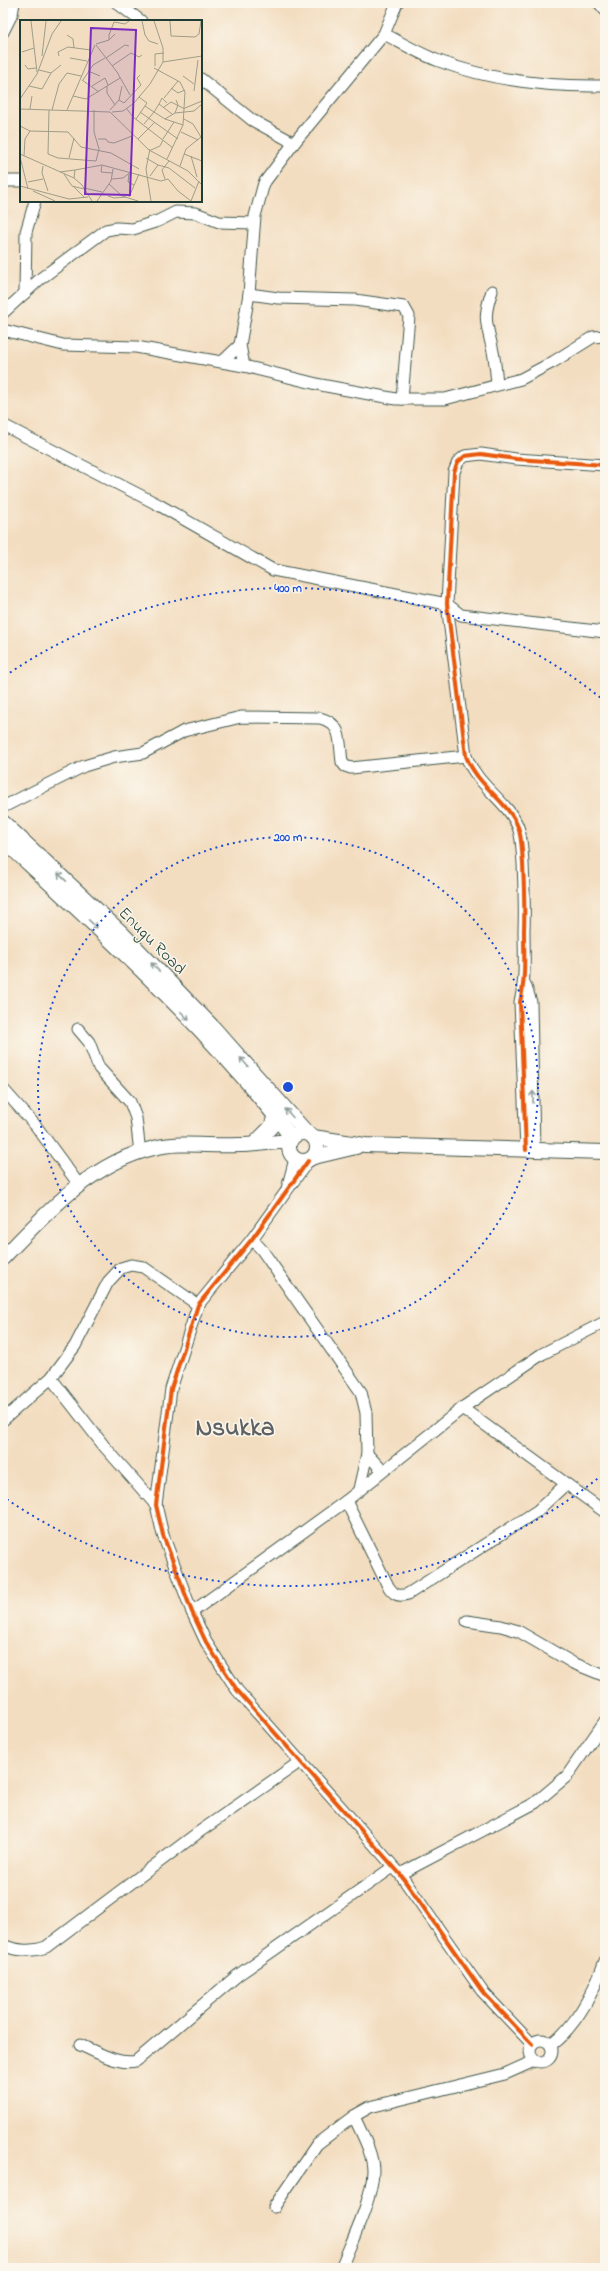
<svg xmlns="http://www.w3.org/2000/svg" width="608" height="2271" viewBox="0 0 608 2271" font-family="'Indie Flower',sans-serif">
  <rect width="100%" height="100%" fill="#fbf7ec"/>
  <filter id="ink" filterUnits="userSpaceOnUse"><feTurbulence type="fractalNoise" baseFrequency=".025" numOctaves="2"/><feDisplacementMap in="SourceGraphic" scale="8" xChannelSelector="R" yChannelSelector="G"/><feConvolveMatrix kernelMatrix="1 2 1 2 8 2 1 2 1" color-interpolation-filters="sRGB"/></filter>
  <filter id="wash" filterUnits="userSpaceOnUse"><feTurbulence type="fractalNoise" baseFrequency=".012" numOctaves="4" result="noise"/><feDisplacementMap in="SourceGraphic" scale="16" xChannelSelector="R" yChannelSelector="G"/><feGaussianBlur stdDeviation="0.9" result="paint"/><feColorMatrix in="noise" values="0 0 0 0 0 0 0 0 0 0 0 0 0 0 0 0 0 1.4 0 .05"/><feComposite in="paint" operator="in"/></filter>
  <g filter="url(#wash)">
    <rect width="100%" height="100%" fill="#f3ddc0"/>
  </g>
  <g filter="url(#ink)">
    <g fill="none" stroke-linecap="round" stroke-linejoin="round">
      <defs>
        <g id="minor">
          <polyline points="117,3 141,21"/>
          <polyline points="599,3 605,10"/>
          <polyline points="3,32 12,14 14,3"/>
          <path d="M384,34c18,9 36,20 55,27 53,20 110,26 166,25"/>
          <polyline points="201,79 252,120 294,143"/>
          <polyline points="3,181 21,181"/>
          <path d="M492,291c-9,26 -6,31 0,56 3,12 4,25 5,37"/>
          <polyline points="25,293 26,232 35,201"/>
          <polyline points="249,294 278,298 355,300 404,307 409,316 402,399"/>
          <polyline points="3,313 40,279 106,230 117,228 133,229 158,221 176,212 196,213 219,222 254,223"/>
          <polyline points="3,330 63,345 136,347 244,366 321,385 396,399 445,399 521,379 553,362 593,337 605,336"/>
          <polyline points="222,362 240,345"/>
          <polyline points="244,366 240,345 249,294 255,216 264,183 294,143 384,34 397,3"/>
          <polyline points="3,425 159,505 273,570 447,604 461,615 605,632"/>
          <path d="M3,807l81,-41 30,-9 29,-4 41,-22 57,-14 79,1c23,6 19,23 22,44l3,4 6,2 115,-12"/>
          <polyline points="525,984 531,1002 534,1150"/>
          <polyline points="78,1029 89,1042 99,1068 130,1102 136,1118 140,1153"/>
          <polyline points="3,1089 36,1126 80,1186"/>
          <path d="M526,1150l-6,-148c6,-24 4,-47 4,-72 1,-23 0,-44 -1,-67 -1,-11 -1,-26 -5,-36 -10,-26 -41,-41 -52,-71l-19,-152 7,-132 4,-10 7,-6 16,-2 35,5 89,6"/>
          <polyline points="308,1161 252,1239 198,1305 171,1389 156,1505 163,1535 192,1612 206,1642 237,1690 400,1874 482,1991 532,2044"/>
          <polyline points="287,1189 295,1159"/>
          <polyline points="252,1239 262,1250 361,1392 366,1413 367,1454 359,1489"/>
          <polyline points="51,1378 104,1446 156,1505"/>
          <polyline points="462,1408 605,1512"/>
          <polyline points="3,1420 51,1378 75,1346 108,1282 121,1268 131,1265 143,1267 198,1305"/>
          <polyline points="367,1454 382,1470"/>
          <path d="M346,1501l42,85c6,9 10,11 20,8l129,-83 29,-27"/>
          <polyline points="192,1612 346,1501 465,1406 542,1354 605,1322"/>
          <polyline points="467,1621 501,1626 518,1631 573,1663 605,1676"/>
          <polyline points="400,1874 535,1803 567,1776 605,1721"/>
          <path d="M3,1945c13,6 30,7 43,2l153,-115 102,-71"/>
          <circle cx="541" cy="2051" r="11"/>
          <path d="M80,2045c17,7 38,20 56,16l102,-86 155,-108"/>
          <path d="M551,2045c26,-20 43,-54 54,-84"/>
          <polyline points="274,2207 317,2144 354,2116 370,2107 505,2074 534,2061"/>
          <path d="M341,2268c11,-28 31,-67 32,-97 0,-19 -12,-38 -19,-55"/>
        </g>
        <g id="major">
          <polyline points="3,822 122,933 213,1027 308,1134"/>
          <path d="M3,840c100,93 207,189 289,298"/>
          <circle cx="303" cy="1147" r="14"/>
          <polyline points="313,1137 365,1145 605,1152"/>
          <polyline points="254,1144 271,1127 275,1115"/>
          <polyline points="314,1157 356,1147"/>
          <path d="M3,1258c42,-44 89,-96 151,-110 27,-7 56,-1 85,-3 17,0 34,-3 51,-4"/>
        </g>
      </defs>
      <use href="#minor" stroke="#3f5549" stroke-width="13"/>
      <use href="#major" stroke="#3f5549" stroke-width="16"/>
      <use href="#minor" stroke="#fff" stroke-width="11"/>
      <use href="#major" stroke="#fff" stroke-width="14"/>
      <defs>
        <g id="cycleway">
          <path d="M526,1150l-6,-148c6,-24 4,-47 4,-72 1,-23 0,-44 -1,-67 -1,-11 -1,-26 -5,-36 -10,-26 -41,-41 -52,-71l-19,-152 7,-132 4,-10 7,-6 16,-2 35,5 89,6"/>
          <polyline points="308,1161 252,1239 198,1305 171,1389 156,1505 163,1535 192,1612 206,1642 237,1690 400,1874 482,1991 532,2044"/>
        </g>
      </defs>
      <use href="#cycleway" stroke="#fbf7ec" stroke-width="6"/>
      <use href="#cycleway" stroke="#e8590c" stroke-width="4"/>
    </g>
    <defs><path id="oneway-shaft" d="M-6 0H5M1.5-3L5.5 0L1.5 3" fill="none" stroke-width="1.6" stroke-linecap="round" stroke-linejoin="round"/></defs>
    <g stroke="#8f9e9a">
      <use href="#oneway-shaft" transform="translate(62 877) rotate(-137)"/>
      <use href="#oneway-shaft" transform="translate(93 924) rotate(43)"/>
      <use href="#oneway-shaft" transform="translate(155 967) rotate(-134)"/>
      <use href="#oneway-shaft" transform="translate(185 1016) rotate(46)"/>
      <use href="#oneway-shaft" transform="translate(244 1062) rotate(-132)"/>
      <use href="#oneway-shaft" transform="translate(533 1097) rotate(-91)"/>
      <use href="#oneway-shaft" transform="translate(289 1113) rotate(-132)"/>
    </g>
  </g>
  <g fill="none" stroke="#1d4ed8" stroke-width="2" stroke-dasharray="2 4">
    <circle cx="288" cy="1087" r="250"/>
    <path d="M602 1475A499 499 0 0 1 5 1498M5 676A499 499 0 0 1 602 699"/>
  </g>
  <g text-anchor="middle" stroke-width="3" stroke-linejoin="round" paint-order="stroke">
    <g font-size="17" fill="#1f3d34" stroke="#fbf7ec">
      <text transform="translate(153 940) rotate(45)" y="6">Enugu Road</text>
    </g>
    <g font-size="25" font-weight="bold" fill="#5f6264" stroke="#fbf7ec">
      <text x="235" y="1435">Nsukka</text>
    </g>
  </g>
  <g transform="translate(20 20)">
    <rect width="182" height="182" fill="#f3ddc0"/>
    <path fill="none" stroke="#9e9d88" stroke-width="1" d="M11,1l6,51M122,1l3,14 4,6 9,3M150,1l1,15 24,1 4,-3 2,-13M47,15l6,4 1,9M89,20v-5l5,-13 11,2 4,-3M76,24l13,-4 6,-6M76,25l21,27 13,23M2,32l12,-4M22,36l4,-35M39,36l-1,-4 10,-5 23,3M50,38l17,3M86,38l19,-13 4,1M143,42l39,-6M5,45l3,4 8,-1M92,46l19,-13 8,4 3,-2M135,46v-12l9,-1M134,48l26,14 5,10 -2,33 -16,34M19,50l12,3 10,-8M68,51l12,5M163,56l11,8M62,60l17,12M63,60l10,-15 12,-7M9,66l13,3 9,-16M72,66l13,-8 3,7M87,66v7l8,12M151,68l7,5 7,-3M174,71l4,-31M53,76l13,3 34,-21M144,78l14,-17M0,79l17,-25 15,-40 9,-13M99,80l5,3 17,-18 -4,-7 3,-3M139,84l3,-6 5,5M125,86l9,6 5,-8 13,10M144,87l7,-5 14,7M165,88l17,-7M0,89l90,3M10,89l2,-13M107,89l6,8 40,31M29,90l-1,44 10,4 38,3 3,-12 -5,-17v-22M32,90l7,-26 8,-11 14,3M47,90l28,-65M90,90l9,-10 3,-14M90,92l39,38 39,21 14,14M92,92l11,-1 11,-8 16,-19 13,-22v-14l-9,-27M120,92l38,27M155,93l3,-8 -2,-5M116,99l11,-16 -8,-6M145,99l10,-6 19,-2 8,-7M124,104l10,-12 11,7 18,6M0,106l10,5 38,1 13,15 30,6 28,16M161,112l17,8M78,119h8l2,3 6,1 18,-7M118,119l17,-17M143,119l11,-17M130,129l-4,20 5,32M131,130l9,-4 3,-6M0,134l54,24 8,7 10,16M164,134l18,7M4,136l1,-17 5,-8M171,136l6,21M0,137l8,32M49,138l5,-20M126,138l12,7 11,3 26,20M82,145l-1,7 11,1M23,146l-1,7 6,18M160,146l6,-17 15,-12 -8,-13 -9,-5M40,152l15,-2M44,154l8,12 12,3M109,154l-1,8 6,3M130,156l8,-11M54,158l1,-8 27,-5 59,16 7,-2 10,12 13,10M92,159l11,-1 8,-6M145,159l-3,-9 7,-9M8,162l15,-3M89,164l13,12 16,5M0,166l49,13 19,-2M53,166l11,11M64,168l18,4M13,171l22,10M88,176l6,2 12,-1M109,177l10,-23M77,181l14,-20 2,-12M171,181l8,-20"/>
    <path fill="#7b2cbf" fill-opacity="0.15" stroke="#7b2cbf" stroke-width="2" d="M71,8l45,2 -6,165 -45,-1z"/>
    <rect width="182" height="182" fill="none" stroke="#1f3d34" stroke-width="2"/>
  </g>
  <circle cx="288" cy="1087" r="6" fill="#1d4ed8" stroke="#fbf7ec" stroke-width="2"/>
  <g font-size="12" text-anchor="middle" font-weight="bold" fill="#1d4ed8" stroke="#fbf7ec" stroke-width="3" stroke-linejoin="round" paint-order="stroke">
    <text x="288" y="592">400 m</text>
    <text x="288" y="841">200 m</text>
  </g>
  <rect width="608" height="2271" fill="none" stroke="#fbf7ec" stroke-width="16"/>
</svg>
